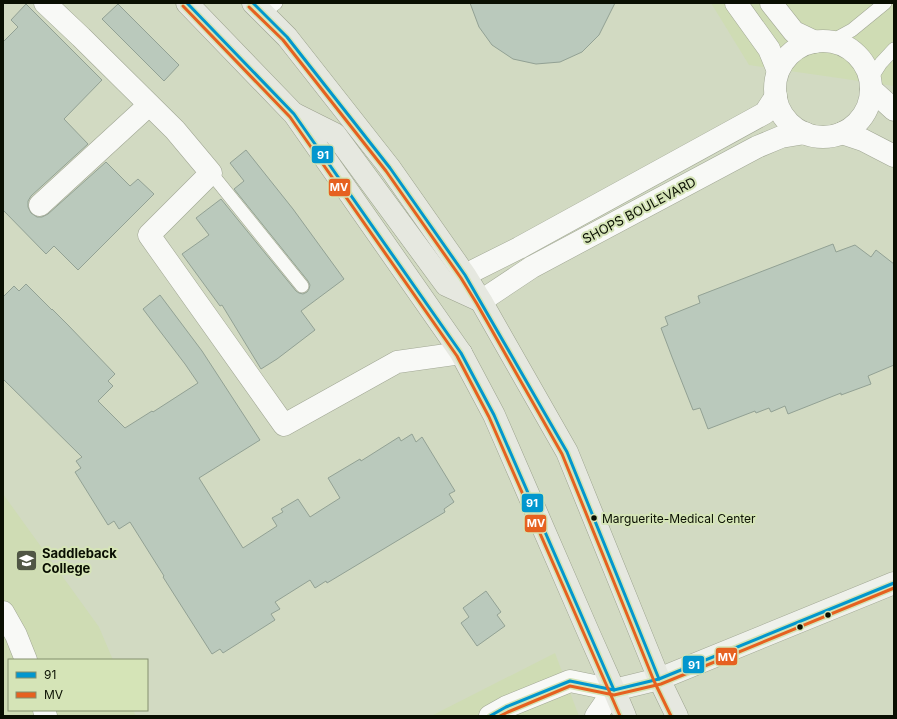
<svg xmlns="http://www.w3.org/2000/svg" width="897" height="719" viewBox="0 0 897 719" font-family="Inter,sans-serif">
  <rect width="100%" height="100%" fill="#d2dac2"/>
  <g fill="#cfdcb4">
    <polygon points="711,3 894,3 894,86 749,65"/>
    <polygon points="3,494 99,627 113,660 9,660 9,710 133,710 136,716 3,716"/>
    <polygon points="555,653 579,716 431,716"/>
  </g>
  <g fill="#bac9bc" stroke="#92a194">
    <polygon points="470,3 615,3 599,35 582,52 560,62 536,64 513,59 492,45 479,27"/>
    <polygon points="26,4 102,80 64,119 88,144 31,196 28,201 28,207 31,213 37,217 42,217 48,214 106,162 130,186 138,179 154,194 78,270 54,246 46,254 3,210 3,42 18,27 11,20"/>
    <polygon points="118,4 179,65 164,81 102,19"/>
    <polygon points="246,150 293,209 344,279 301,311 315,330 277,359 261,369 222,305 220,306 182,254 209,235 196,218 221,199 296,291 299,293 303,294 307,292 309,289 310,285 308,281 234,189 244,181 230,163"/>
    <polygon points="833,244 836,252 855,245 871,257 876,250 894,264 894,365 868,376 871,384 841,395 841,393 788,414 785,406 771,412 769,408 756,413 755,411 708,429 700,408 693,410 672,357 661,328 668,325 665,317 700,303 698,296"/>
    <polygon points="26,284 52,310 52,309 68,325 115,374 108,381 113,386 98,401 125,428 152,411 153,412 198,383 185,364 143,309 160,295 202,351 260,440 199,478 243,548 277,526 272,518 283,512 281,509 298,499 310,517 340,498 328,478 360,459 361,461 399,437 401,441 412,434 416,442 422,437 455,491 449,494 454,502 444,509 445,512 327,583 326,581 315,588 310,580 275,602 280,609 271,614 275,620 223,653 220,649 212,654 163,577 164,576 130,522 119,529 114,521 108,525 75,472 81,468 76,461 82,457 3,379 3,297 14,286 19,291"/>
    <polygon points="486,591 501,612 497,615 505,626 477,646 461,623 469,617 463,608"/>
  </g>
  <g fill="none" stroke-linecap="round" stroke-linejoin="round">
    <defs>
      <g id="service">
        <polyline points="263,13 276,3"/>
        <polyline points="830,42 852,30 885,3"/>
        <polyline points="870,80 881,63 894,49"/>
        <polyline points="211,173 302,286"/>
      </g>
      <g id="minor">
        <polyline points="45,3 81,37 175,130 211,173 149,235 284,425 397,362 461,353"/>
        <polyline points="40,205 149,105"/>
      </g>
      <g id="tertiary">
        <polyline points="736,3 769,49 778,71"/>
        <polyline points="771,3 794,32 815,42"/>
        <circle cx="823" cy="89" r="48"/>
        <polyline points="871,89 894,110"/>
        <polyline points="842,133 863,140 894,156"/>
        <polyline points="465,275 519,248 765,113 776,96"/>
        <polyline points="481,301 532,267 757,147 781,137 805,133"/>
        <polyline points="3,612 16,635 26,660"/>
        <polyline points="44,710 46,716"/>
        <polyline points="490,716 506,707 570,681 614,690 596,716"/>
      </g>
      <polyline id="secondary" points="614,690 659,679 894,583"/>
      <g id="primary">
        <polyline points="187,3 294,114 461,353 494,415 590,636 614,690 625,716"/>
        <polyline points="253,3 287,37 390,168 465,275 481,301 567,452 659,679 677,716"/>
        <polyline points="295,114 335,134 446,285 481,301"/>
      </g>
    </defs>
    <use href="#service" stroke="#a1a794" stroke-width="14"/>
    <use href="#minor" stroke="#a1a794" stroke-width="23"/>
    <use href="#tertiary" stroke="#a1a794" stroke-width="23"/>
    <use href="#secondary" stroke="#a1a794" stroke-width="23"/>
    <use href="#primary" stroke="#9ba28d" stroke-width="23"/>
    <use href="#service" stroke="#f8f9f6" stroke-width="13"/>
    <use href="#minor" stroke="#f8f9f6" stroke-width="22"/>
    <use href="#tertiary" stroke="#f8f9f6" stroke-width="22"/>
    <use href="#secondary" stroke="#eff1eb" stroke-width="22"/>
    <use href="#primary" stroke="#e6e8e0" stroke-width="22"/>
    <defs>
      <g id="bus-1">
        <polyline points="187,3 294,114 461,353 494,415 614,690"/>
        <polyline points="253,3 287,37 390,168 465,275 567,452 659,679"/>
        <polyline points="490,716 506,707 570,681 614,690 659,679 894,583"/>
      </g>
      <g id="bus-2">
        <polyline points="183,6 290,117 457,356 489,417 620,716"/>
        <polyline points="249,7 283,40 386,171 461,278 477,304 562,454 654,681 671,716"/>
        <polyline points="500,716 508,712 570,686 614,695 661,684 894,588"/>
      </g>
    </defs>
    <use href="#bus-1" stroke="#d5e4b7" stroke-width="6"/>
    <use href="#bus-2" stroke="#d5e4b7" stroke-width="6"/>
    <use href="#bus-1" stroke="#0297ce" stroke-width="3"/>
    <use href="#bus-2" stroke="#e66120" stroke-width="3"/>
  </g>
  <defs>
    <symbol id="university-square" viewBox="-11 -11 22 22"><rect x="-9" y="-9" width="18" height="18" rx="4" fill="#505645" stroke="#d5e4b7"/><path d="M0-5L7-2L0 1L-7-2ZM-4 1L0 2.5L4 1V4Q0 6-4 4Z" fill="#fff"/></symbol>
  </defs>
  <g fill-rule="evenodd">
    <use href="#university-square" x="14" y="548" width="25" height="25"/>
  </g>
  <g fill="#0a0f02" stroke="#d5e4b7" stroke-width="1.5">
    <circle cx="594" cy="518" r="3.5"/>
    <circle cx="828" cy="615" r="3.5"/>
    <circle cx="800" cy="627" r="3.5"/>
  </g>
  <g text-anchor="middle" stroke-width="4" stroke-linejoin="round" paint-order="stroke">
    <g font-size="12" fill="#0a0f02" stroke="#d5e4b7" text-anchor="start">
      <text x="602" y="523">Marguerite-Medical Center</text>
    </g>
    <g font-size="13" fill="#0a0f02" stroke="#d5e4b7">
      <text transform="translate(639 210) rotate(-28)" y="5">SHOPS BOULEVARD</text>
    </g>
    <g font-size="13" font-weight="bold" fill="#0a0f02" stroke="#d5e4b7" text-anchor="start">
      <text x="42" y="558">Saddleback<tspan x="42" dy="15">College</tspan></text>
    </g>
  </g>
  <g stroke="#d5e4b7" stroke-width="1.5">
    <rect x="311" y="145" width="23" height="19" rx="4" fill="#0297ce"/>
    <rect x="328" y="178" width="23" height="19" rx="4" fill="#e66120"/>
    <rect x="521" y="493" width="23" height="20" rx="4" fill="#0297ce"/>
    <rect x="524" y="514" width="23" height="19" rx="4" fill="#e66120"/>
    <rect x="715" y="647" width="23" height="19" rx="4" fill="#e66120"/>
    <rect x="682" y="655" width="23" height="19" rx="4" fill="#0297ce"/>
  </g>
  <g font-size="11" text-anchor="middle" font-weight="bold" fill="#fff">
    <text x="323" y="159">91</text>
    <text x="339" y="191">MV</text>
    <text x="532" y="507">91</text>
    <text x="536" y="527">MV</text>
    <text x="727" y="661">MV</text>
    <text x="694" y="669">91</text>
  </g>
  <rect width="897" height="719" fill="none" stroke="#0a0f02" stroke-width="8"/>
  <rect x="8" y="659" width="140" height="52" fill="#d5e4b7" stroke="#848f6f"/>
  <rect x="16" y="672" width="20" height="6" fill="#0297ce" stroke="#848f6f"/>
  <text x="44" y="679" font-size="12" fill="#0a0f02">91</text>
  <rect x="16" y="692" width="20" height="6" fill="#e66120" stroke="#848f6f"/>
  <text x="44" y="699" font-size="12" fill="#0a0f02">MV</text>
</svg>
